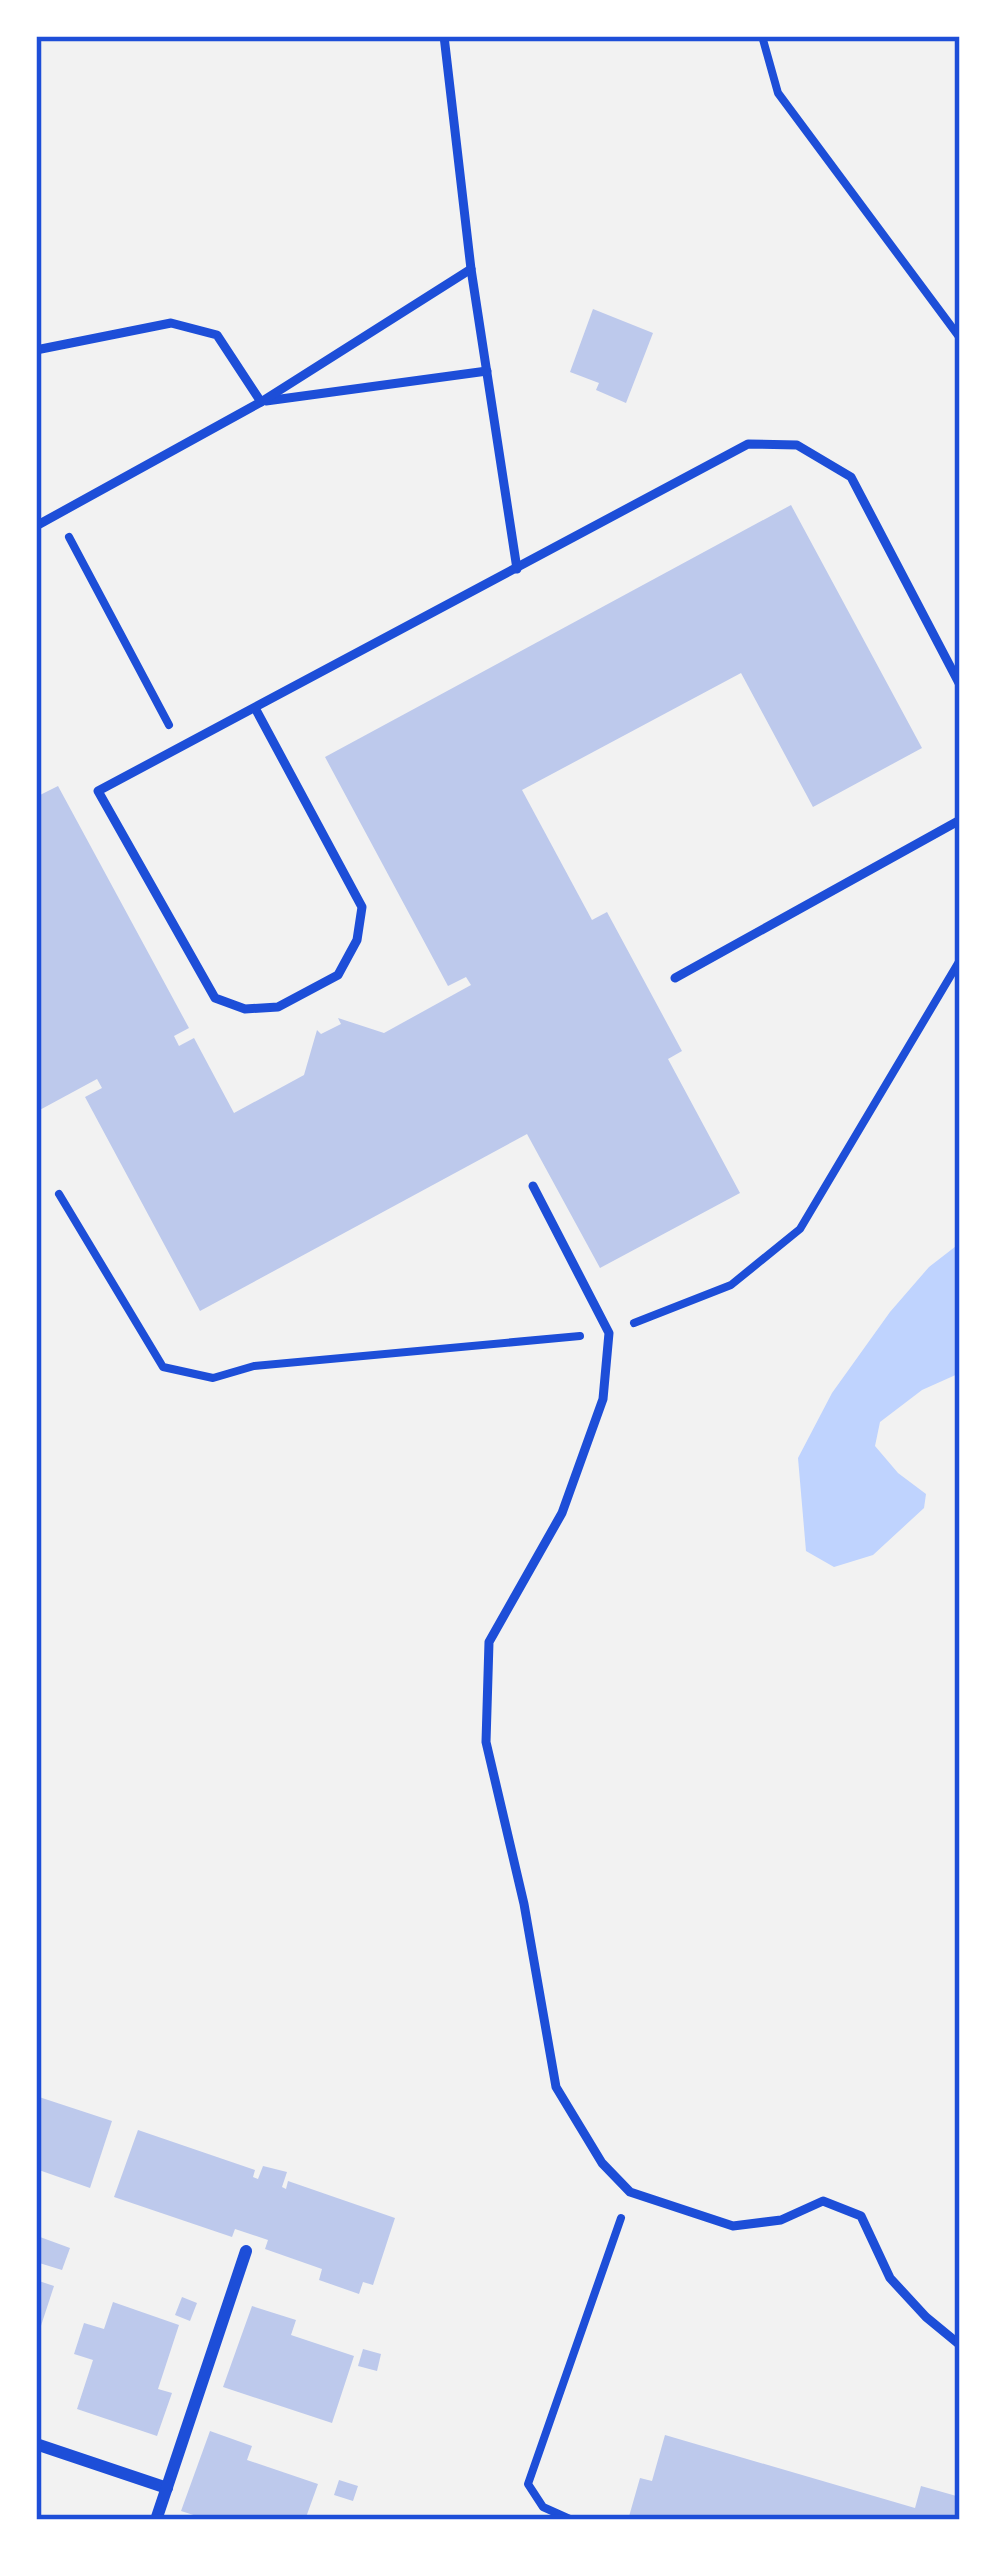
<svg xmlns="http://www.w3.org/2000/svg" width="996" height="2556" viewBox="0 0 996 2556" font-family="'Roboto Condensed',sans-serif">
  <rect width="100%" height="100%" fill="#f2f2f2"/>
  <polygon fill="#bfd3fe" points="960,1243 960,1373 922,1390 880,1422 875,1446 898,1473 926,1494 924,1508 873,1555 834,1567 806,1551 798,1458 832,1393 890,1312 929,1267"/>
  <g fill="#bdc9ec">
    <polygon points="593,309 653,333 626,403 596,390 599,383 570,372"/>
    <polygon points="791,505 922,748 813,807 741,673 522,790 592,920 607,912 682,1051 668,1059 740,1193 600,1268 527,1134 200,1311 85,1097 102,1088 97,1079 36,1112 36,797 58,786 189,1028 174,1036 179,1046 194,1038 234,1113 304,1075 317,1030 321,1034 341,1024 338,1018 384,1033 471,985 466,977 448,986 325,757"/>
    <polygon points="36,2096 112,2121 90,2188 36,2169"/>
    <polygon points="138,2130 255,2170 253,2177 258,2179 263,2166 287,2172 282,2187 286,2189 288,2181 395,2218 373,2285 363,2282 359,2294 319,2280 322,2269 265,2249 268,2240 235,2229 232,2237 114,2197"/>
    <polygon points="40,2237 70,2248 62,2270 36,2262"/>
    <polygon points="36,2280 54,2286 37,2338 36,2338"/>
    <polygon points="182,2297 197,2303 190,2321 175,2315"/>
    <polygon points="113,2302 179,2325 158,2389 172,2393 157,2436 77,2409 93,2360 74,2354 84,2323 104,2329"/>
    <polygon points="252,2306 296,2320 291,2335 354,2356 332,2423 223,2387"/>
    <polygon points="363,2349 381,2354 377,2371 358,2366"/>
    <polygon points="210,2431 252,2446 247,2460 318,2484 305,2520 209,2520 181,2511"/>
    <polygon points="665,2435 915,2508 921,2486 960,2497 960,2520 628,2520 640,2478 652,2481"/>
    <polygon points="339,2480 358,2486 353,2501 334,2495"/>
  </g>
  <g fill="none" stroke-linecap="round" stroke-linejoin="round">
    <g stroke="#1d4ed8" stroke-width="8">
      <polyline points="762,36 778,93 960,338"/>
      <polyline points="69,537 169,725"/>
      <polyline points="59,1194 163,1367 213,1378 254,1366 580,1336"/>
      <polyline points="634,1323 731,1285 800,1229 960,960"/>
      <polyline points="572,2520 543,2507 528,2484 621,2218"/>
    </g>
    <g stroke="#1d4ed8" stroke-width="9">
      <polyline points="444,36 471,269 517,569"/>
      <polyline points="36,350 171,323 217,335 261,402"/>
      <polyline points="266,401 487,371"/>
      <polyline points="36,526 261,402 471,269"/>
      <polyline points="255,708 362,907 357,940 338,975 278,1007 245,1009 215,998 98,791 748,444 797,445 851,477 960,685"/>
      <polyline points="675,978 960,820"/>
      <polyline points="533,1186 609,1333 603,1399 562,1513 489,1642 486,1742 524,1904 556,2087 602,2163 630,2192 733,2226 781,2220 823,2201 861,2216 890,2278 926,2317 960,2345"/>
    </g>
    <g stroke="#1d4ed8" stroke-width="12">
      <polyline points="36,2444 167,2488"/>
      <polyline points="156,2520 246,2251"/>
    </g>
  </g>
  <rect width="996" height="2556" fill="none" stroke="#ffffff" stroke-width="78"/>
  <rect x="39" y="39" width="918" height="2478" fill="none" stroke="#1d4ed8" stroke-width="4.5"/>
</svg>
